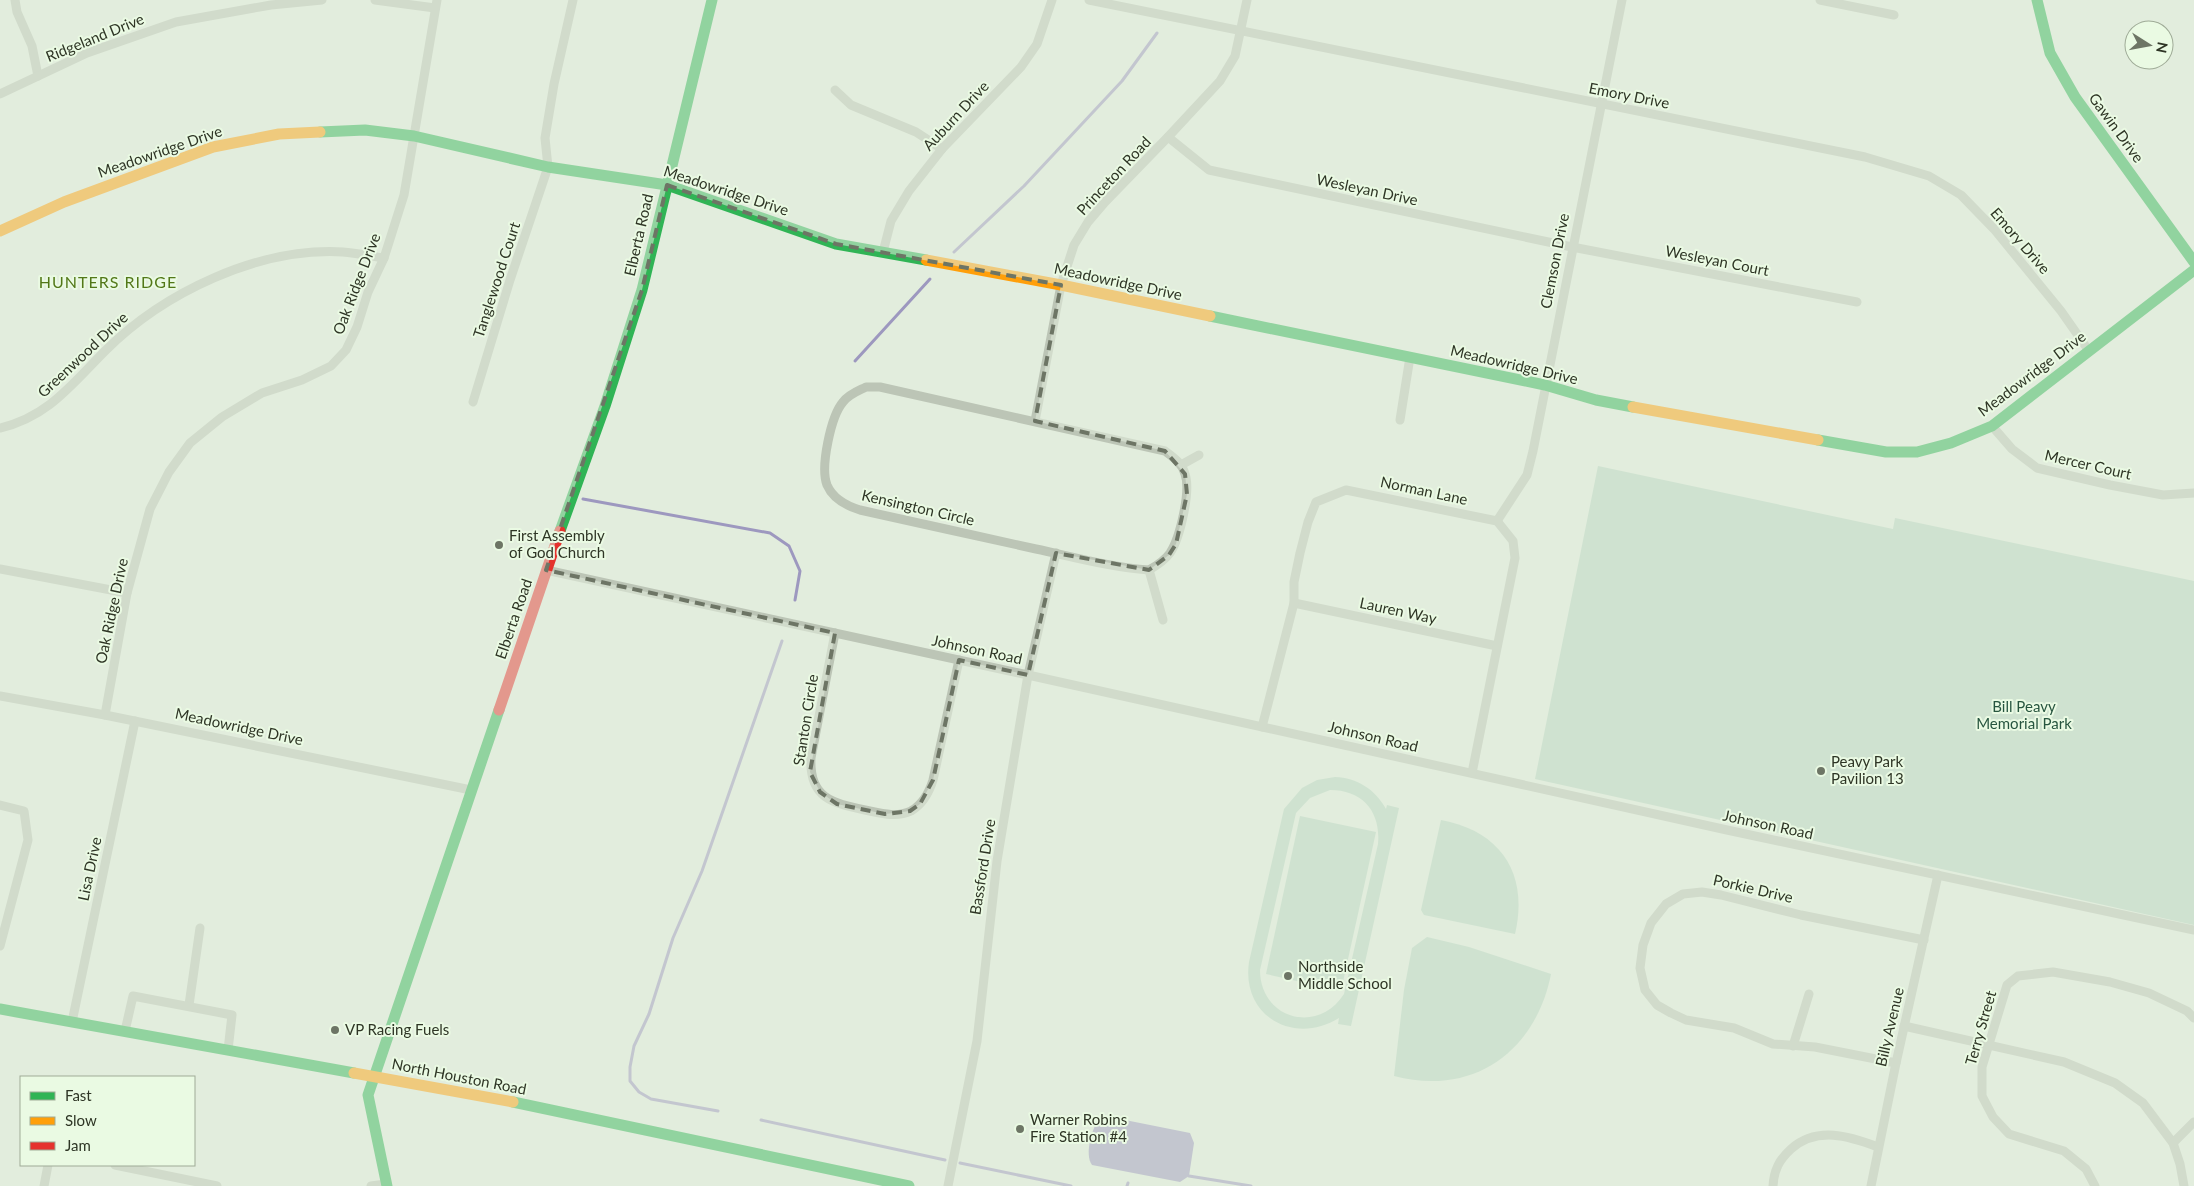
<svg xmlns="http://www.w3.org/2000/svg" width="2194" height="1186" viewBox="0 0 2194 1186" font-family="Lato,sans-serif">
  <rect width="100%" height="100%" fill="#e2eddd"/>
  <g fill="#b8d5c2" fill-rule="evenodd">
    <polygon points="1598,466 1893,529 1895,518 2194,581 2194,925 1535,779"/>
    <path d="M1335,777c22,1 40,12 51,32l1,-4 12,3 -48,218 -13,-2 1,-6c-45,28 -98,-2 -90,-56l35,-153 18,-21 15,-8zM1330,790c33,0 51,22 48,54l-34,150c-26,41 -84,25 -84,-24l36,-157 14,-15z"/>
    <polygon points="1300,816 1376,832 1341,991 1266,974"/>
    <path d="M1441,820c60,11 88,54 74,114l-91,-19 -3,-5z"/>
    <path d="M1427,937l42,10 82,27c-15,77 -78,123 -157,102l10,-86 8,-42z"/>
  </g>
  <path fill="#9d98bf" d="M1105,1116l85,17 4,10 -5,33 -9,6 -88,-17c-8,-11 0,-37 8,-48z"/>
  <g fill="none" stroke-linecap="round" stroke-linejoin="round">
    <g stroke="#9d98bf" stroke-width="3">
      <polyline points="954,252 1024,186 1122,81 1157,33"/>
      <polyline points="855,361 930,279"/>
      <polyline points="583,499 770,533 789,546 800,571 795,600"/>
      <polyline points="718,1111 651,1099 639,1092 630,1081 630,1067 634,1046 649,1014 673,938 702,871 782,641"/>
      <polyline points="761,1120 945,1160"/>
      <polyline points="960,1163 1071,1186"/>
      <polyline points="1189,1176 1251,1186"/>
      <polyline points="1127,1186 1128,1183"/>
    </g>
    <g stroke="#bcc5b6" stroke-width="9">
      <polyline points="15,0 17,12 32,46 38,76"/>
      <polyline points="375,0 435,8"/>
      <polyline points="1089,0 1865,157 1929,176 1961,195 1994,229 2061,311 2089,351"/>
      <polyline points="1820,0 1894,15"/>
      <polyline points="835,90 851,105 916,132 942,149"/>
      <polyline points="0,94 87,53 176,22 271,5 322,0"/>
      <polyline points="1168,137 1209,170 1572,247 1857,302"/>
      <polyline points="883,252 891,221 909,191 942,149 1021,67 1037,44 1052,0"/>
      <path d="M866,387h14l285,64c8,6 17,12 20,23 6,17 -5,64 -15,79 -5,7 -14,13 -21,17 -39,-3 -75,-13 -113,-21 -59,-13 -117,-26 -176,-39 -13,-4 -27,-11 -33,-25 -7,-18 4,-69 16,-83 6,-8 15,-11 23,-15z"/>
      <polyline points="473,402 510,280 548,167 545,138 554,84 573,0"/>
      <polyline points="1400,420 1410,357"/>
      <polyline points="1035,421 1061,285 1074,245 1088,222 1105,202 1168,137 1220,81 1235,56 1247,0"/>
      <polyline points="1992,426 2012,449 2037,468 2110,485 2163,495 2194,493"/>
      <path d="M0,428c48,-11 72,-44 105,-77 58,-58 153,-104 238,-99 13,1 27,4 41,6"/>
      <polyline points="1181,465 1199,455"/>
      <polyline points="1497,521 1527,475 1533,451 1622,0"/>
      <polyline points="0,569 127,593"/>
      <polyline points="546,570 1028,675 1727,830 2194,930"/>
      <polyline points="1149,570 1163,620"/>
      <polyline points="1294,603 1497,646"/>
      <path d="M835,633l-24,125c-2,40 21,45 54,52 15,3 31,8 46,1 12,-7 18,-18 22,-31l26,-120"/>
      <polyline points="0,696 105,715 471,790"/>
      <polyline points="105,715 127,593 150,509 169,472 190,443 222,417 262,393 302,380 331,366 346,350 357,327 368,292 384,258 404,195 437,0"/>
      <polyline points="1262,727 1294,603 1294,582 1300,553 1308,522 1316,502 1346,490 1497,521 1513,541 1515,558 1472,773"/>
      <polyline points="0,805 24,811 28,840 0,946"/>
      <polyline points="189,1005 200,928"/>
      <polyline points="72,1022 135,721"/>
      <polyline points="1904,1026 2064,1062 2115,1083 2143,1103 2173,1143 2180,1164 2184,1186"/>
      <polyline points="125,1031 133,996 232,1015 228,1050"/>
      <polyline points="1793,1046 1809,994"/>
      <polyline points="1896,1063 1815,1047 1773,1044 1734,1028 1686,1020 1671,1013 1657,1005 1645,990 1640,968 1643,945 1651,923 1666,904 1683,894 1702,892 1721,895 1801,915 1924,940"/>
      <polyline points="2173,1143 2194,1122"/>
      <polyline points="115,1165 217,1186"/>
      <polyline points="44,1186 48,1165"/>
      <polyline points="371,1186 386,1184"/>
      <polyline points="948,1186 977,1041 997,861 1028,675 1056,553"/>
      <path d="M1773,1186c1,-16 6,-26 18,-37 26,-23 58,-13 87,-2"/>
      <polyline points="1871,1186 1896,1063 1938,875"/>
      <polyline points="2095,1186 2086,1169 2064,1151 2009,1134 1993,1117 1982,1096 1982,1067 2007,985 2018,976 2053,972 2110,982 2149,993 2187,1011 2194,1018"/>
    </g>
    <g stroke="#30b455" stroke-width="11">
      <polyline points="2037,0 2050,53 2075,97 2194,262"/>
      <polyline points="320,132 365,130 414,136 548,167 667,185 836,244 926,260"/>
      <polyline points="1210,316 1545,385 1596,400 1633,407"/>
      <polyline points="1818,440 1886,452 1917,452 1951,443 1992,426 2194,270"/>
      <polyline points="560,531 605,406 642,290 712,0"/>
      <polyline points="0,1009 354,1073"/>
      <polyline points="513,1102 909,1186"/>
      <polyline points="387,1186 368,1095 499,710"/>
    </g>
    <g stroke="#ff9f0a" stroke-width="11">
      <polyline points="0,231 64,202 213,147 279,134 320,132"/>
      <polyline points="926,260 1061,285 1210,316"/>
      <polyline points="1633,407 1818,440"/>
      <polyline points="354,1073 513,1102"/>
    </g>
    <polyline stroke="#e5322d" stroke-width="11" points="499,710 560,531"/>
  </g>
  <path d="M0 0H2194V1186H0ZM667,185l169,59 225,41 -26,136 130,30 20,23 2,20 -11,50 -7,11 -20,15 -93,-17 -28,122 -69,-15 -26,120 -13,24 -10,7 -25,3 -48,-10 -17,-12 -10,-20 25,-139 -289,-63 96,-280z" fill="#e2eddd" fill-opacity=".55" fill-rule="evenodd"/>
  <path fill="none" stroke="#6d7565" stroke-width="4" stroke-dasharray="10 6" stroke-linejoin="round" d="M667,185l169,59 225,41 -26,136 130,30 20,23 2,20 -11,50 -7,11 -20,15 -93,-17 -28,122 -69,-15 -26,120 -13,24 -10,7 -25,3 -48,-10 -17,-12 -10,-20 25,-139 -289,-63 96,-280z"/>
  <g fill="#6d7565" stroke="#eafae3" stroke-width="2">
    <circle cx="499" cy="545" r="5"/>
    <circle cx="1821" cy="771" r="5"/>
    <circle cx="1288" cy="976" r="5"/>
    <circle cx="335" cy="1030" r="5"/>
    <circle cx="1020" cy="1129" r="5"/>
  </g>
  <g text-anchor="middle" stroke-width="4" stroke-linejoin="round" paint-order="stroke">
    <g font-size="15" fill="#2e3525" stroke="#eafae3">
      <text transform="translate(95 38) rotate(-22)" y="5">Ridgeland Drive</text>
      <text transform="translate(1629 96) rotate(11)" y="5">Emory Drive</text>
      <text transform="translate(956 116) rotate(-47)" y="5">Auburn Drive</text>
      <text transform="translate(2116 128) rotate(54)" y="5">Gawin Drive</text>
      <text transform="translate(160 152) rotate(-19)" y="5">Meadowridge Drive</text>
      <text transform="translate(1114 176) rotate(-47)" y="5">Princeton Road</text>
      <text transform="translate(1367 190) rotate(12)" y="5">Wesleyan Drive</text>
      <text transform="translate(726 191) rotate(18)" y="5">Meadowridge Drive</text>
      <text transform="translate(639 235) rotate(-77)" y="5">Elberta Road</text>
      <text transform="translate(2020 241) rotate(49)" y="5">Emory Drive</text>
      <text transform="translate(1555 261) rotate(-79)" y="5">Clemson Drive</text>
      <text transform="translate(1717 261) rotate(11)" y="5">Wesleyan Court</text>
      <text transform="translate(497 280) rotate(-72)" y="5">Tanglewood Court</text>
      <text transform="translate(1118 282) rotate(12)" y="5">Meadowridge Drive</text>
      <text transform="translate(357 284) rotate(-69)" y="5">Oak Ridge Drive</text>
      <text transform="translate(83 355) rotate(-43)" y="5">Greenwood Drive</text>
      <text transform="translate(1514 365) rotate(13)" y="5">Meadowridge Drive</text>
      <text transform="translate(2032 374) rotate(-37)" y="5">Meadowridge Drive</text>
      <text transform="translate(2088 465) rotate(13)" y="5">Mercer Court</text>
      <text transform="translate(1424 491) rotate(12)" y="5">Norman Lane</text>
      <text transform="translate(918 508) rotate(13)" y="5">Kensington Circle</text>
      <text transform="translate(112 611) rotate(-78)" y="5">Oak Ridge Drive</text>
      <text transform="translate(1398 611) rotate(12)" y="5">Lauren Way</text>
      <text transform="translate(514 619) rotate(-71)" y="5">Elberta Road</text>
      <text transform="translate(977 650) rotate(12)" y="5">Johnson Road</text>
      <text transform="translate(806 720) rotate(-81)" y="5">Stanton Circle</text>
      <text transform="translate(239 727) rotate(12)" y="5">Meadowridge Drive</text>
      <text transform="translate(1373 737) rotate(13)" y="5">Johnson Road</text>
      <text transform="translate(1768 825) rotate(12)" y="5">Johnson Road</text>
      <text transform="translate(983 867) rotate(-81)" y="5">Bassford Drive</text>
      <text transform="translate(90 869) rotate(-78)" y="5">Lisa Drive</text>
      <text transform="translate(1753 889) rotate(13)" y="5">Porkie Drive</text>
      <text transform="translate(1890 1027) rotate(-77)" y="5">Billy Avenue</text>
      <text transform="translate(1981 1028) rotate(-74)" y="5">Terry Street</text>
      <text transform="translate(459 1077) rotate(11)" y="5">North Houston Road</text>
    </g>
    <g font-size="15" fill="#2e3525" stroke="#eafae3" text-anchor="start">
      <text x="509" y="541">First Assembly<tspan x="509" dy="17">of God Church</tspan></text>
      <text x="1831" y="767">Peavy Park<tspan x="1831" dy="17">Pavilion 13</tspan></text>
      <text x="1298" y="972">Northside<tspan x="1298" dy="17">Middle School</tspan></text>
      <text x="345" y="1035">VP Racing Fuels</text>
      <text x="1030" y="1125">Warner Robins<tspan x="1030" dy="17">Fire Station #4</tspan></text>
    </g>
    <g font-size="15" fill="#27553f" stroke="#eafae3">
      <text x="2024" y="712">Bill Peavy<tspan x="2024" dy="17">Memorial Park</tspan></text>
    </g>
    <g font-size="16" letter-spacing="1" fill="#527818" stroke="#eafae3">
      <text x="108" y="288">HUNTERS RIDGE</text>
    </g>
  </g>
  <rect x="20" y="1076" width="175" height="90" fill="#eafae3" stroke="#9fab97"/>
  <rect x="30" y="1092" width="25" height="8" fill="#30b455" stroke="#9fab97"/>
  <text x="65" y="1101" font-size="15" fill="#2e3525">Fast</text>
  <rect x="30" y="1117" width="25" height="8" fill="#ff9f0a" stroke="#9fab97"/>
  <text x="65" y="1126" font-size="15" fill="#2e3525">Slow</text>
  <rect x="30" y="1142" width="25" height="8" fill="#e5322d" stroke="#9fab97"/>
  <text x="65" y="1151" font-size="15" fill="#2e3525">Jam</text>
  <g transform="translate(2149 45) rotate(101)"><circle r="24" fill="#eafae3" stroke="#9fab97"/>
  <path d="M0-4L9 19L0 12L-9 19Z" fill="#6d7565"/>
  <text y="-8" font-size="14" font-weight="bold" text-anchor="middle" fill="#2e3525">N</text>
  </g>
</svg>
